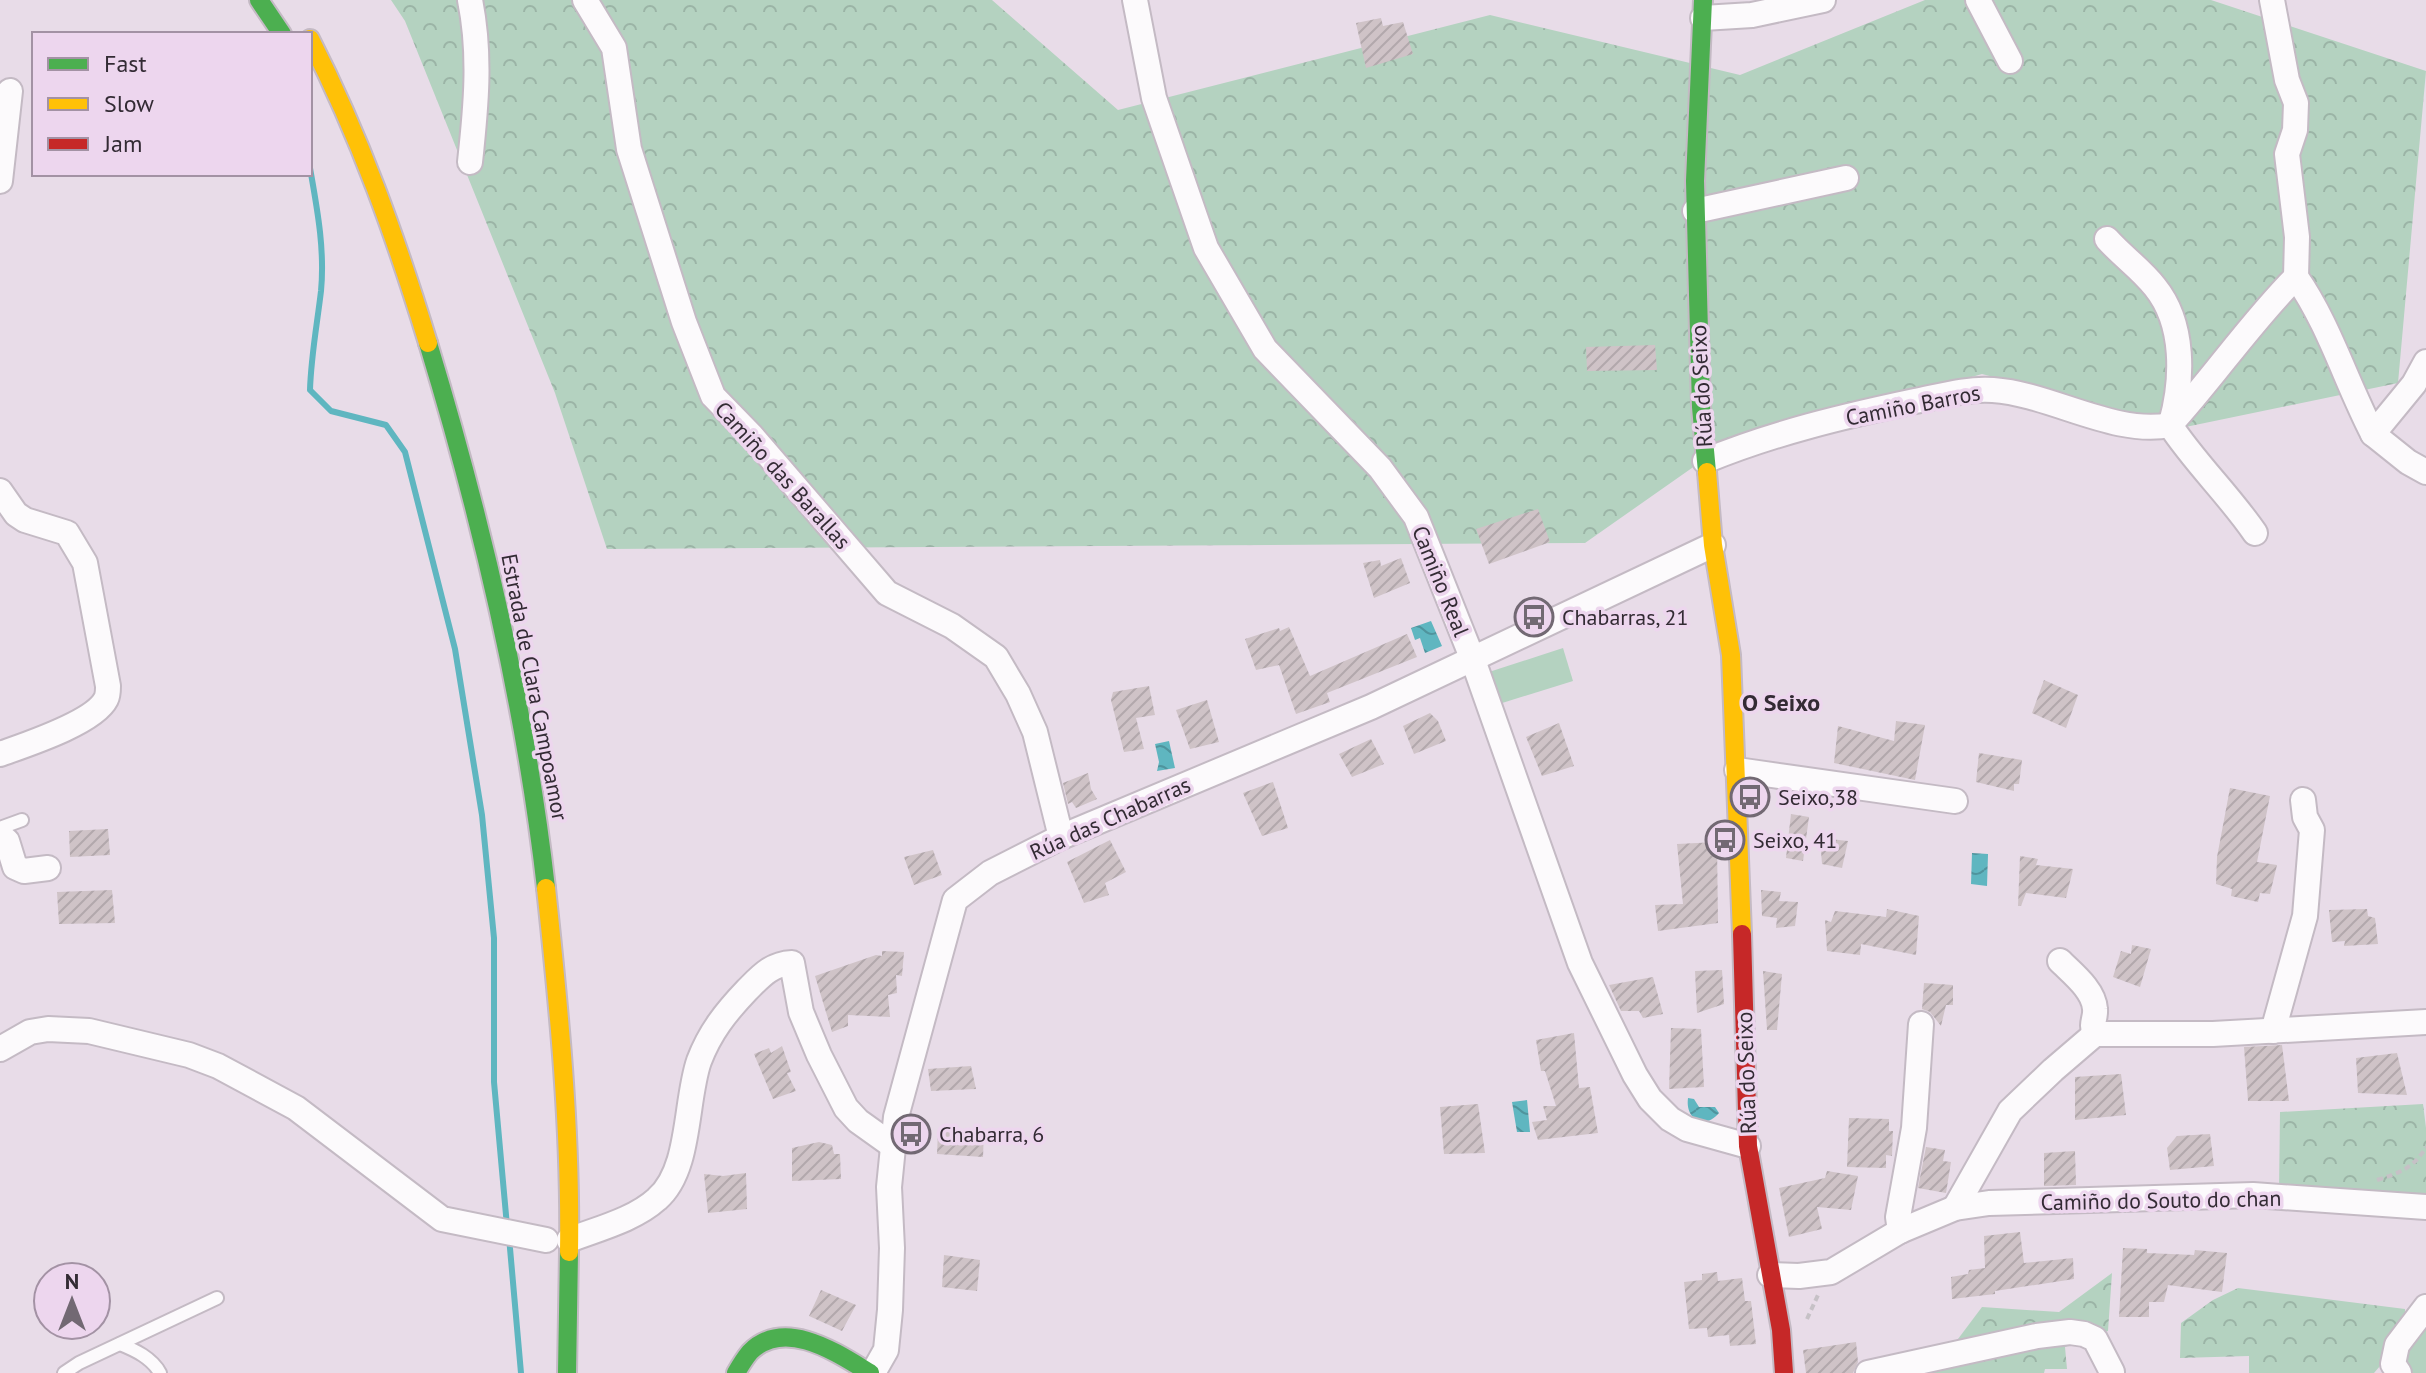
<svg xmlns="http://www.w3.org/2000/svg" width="2426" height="1373" viewBox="0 0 2426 1373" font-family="'PT Sans',sans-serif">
  <defs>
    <pattern id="forest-crowns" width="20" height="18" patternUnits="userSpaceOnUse" patternTransform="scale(2)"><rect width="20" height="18" fill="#b4d2c0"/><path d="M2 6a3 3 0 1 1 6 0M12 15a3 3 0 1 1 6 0" fill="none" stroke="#9bb4a6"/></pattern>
    <pattern id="water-waves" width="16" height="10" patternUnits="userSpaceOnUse" patternTransform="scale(2)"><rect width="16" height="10" fill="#5fb6c0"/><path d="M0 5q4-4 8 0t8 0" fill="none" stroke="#4f949d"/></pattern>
    <pattern id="building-hatch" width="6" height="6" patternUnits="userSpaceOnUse" patternTransform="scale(2)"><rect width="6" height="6" fill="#cfc3c7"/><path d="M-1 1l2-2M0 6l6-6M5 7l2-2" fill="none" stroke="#b2a8ac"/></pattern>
  </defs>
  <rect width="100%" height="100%" fill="#e8dce8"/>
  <g fill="#b4d2c0">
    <polygon points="1563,648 1573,681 1499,704 1489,672"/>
    <polygon points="2426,1319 2426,1373 2409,1373 2401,1352"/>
  </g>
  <g fill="url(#forest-crowns)">
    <polygon points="391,0 992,0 1118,110 1490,15 1740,75 1925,0 2211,0 2426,71 2398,383 2171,430 2148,417 1982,374 1719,449 1585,543 607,549 555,393 405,21"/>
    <polygon points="2423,1104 2426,1128 2426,1204 2279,1191 2280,1112"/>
    <polygon points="2112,1273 2108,1331 2065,1347 2067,1369 2045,1369 2044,1373 1886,1373 1952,1347 1982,1307 2059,1312"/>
    <polygon points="2238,1288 2405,1309 2405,1317 2386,1359 2374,1373 2249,1373 2249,1356 2180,1358 2181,1323 2213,1300"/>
  </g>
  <g fill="url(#water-waves)">
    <polygon points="1431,621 1442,646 1425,653 1420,638 1415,640 1411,628"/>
    <polygon points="1169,741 1175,768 1157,771 1159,762 1155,744"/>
    <polygon points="1972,853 1988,854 1987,886 1971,884"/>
    <path d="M1688,1098l6,1 5,8h16l4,6c-14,17 -34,7 -31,-15z"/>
    <polygon points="1527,1100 1530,1132 1517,1132 1512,1102"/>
  </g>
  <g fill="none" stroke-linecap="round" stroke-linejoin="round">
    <g stroke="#5fb6c0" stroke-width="6">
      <path d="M310,168c7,40 15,81 11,123 -4,34 -10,65 -11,99l21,21 55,14 19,27 50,197 27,166 12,123v144l13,144"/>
      <polyline points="509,1237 521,1373"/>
    </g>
  </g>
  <g fill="url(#building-hatch)">
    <polygon points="1381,18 1383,26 1403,22 1413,54 1366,68 1356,23"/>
    <polygon points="1655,345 1657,370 1587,371 1586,347"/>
    <polygon points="1538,509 1550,542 1489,564 1476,529"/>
    <polygon points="1401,558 1410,583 1374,598 1363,563 1380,560 1381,566"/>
    <polygon points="1289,627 1310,676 1407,634 1417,657 1327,693 1330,702 1296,714 1279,665 1256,670 1245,639 1279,628 1280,631"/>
    <polygon points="2044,680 2078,695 2066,728 2032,713"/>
    <polygon points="1149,686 1155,715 1136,718 1144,749 1124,752 1111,700 1113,692"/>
    <polygon points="1207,700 1219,742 1190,749 1176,710"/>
    <polygon points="1430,713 1438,721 1446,741 1414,754 1403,726"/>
    <polygon points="1896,721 1925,725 1915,780 1834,763 1838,726 1894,741"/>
    <polygon points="1559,723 1574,766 1542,776 1526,737"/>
    <polygon points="1371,739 1384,764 1352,777 1339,754"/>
    <polygon points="1979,753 2022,760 2019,784 2014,784 2014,791 1976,782"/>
    <polygon points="1088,773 1091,789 1097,799 1076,808 1072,802 1068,804 1063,783"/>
    <polygon points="1273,782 1288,828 1262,836 1243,793"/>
    <polygon points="2230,788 2270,796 2257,862 2277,865 2270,894 2260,893 2258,902 2231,896 2232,889 2216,884 2217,857"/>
    <polygon points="1791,814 1809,817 1803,861 1786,858"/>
    <polygon points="108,829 110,855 70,857 69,831"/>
    <polygon points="1820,838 1848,841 1842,868 1822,864"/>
    <polygon points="1110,840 1126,872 1105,883 1109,895 1084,903 1067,862"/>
    <polygon points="1717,842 1718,923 1658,931 1655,905 1683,904 1677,844"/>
    <polygon points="933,850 942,875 914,885 904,857"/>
    <polygon points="2020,856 2038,859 2036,865 2073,869 2066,898 2026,893 2021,906 2018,906"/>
    <polygon points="112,890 115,923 59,924 57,892"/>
    <polygon points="1761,890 1781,892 1779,901 1798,902 1795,926 1776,928 1777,918 1762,916"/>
    <polygon points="1887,909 1919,916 1916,955 1861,944 1860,955 1827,951 1825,920 1831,922 1835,911 1886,917"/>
    <polygon points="2367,909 2368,916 2375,918 2378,944 2344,946 2345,941 2332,942 2329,910"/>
    <polygon points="2132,945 2151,949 2140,987 2113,977 2121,951 2131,954"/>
    <polygon points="882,951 904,952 902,976 896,975 897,993 888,995 890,1017 848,1015 848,1026 832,1032 815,976 876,955 882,956"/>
    <polygon points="1722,970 1724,1004 1697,1013 1695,971"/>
    <polygon points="1763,971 1782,974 1777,1030 1767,1030"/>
    <polygon points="1653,977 1663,1014 1643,1018 1639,1011 1621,1011 1609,985"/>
    <polygon points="1924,983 1953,985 1953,1005 1946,1005 1941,1026 1930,1012 1922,1009"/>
    <polygon points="1671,1028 1701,1029 1704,1087 1669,1089"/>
    <polygon points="1574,1033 1579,1088 1590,1087 1598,1133 1538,1140 1532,1122 1547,1120 1543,1106 1556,1106 1545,1071 1541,1071 1536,1040"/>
    <polygon points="2282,1045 2289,1101 2248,1101 2244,1047"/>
    <polygon points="782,1046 791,1072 787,1073 796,1091 773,1099 754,1054 769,1048 771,1053"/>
    <polygon points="2397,1053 2407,1095 2358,1093 2356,1058"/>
    <polygon points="971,1066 976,1089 931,1091 928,1069"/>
    <polygon points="2121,1074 2126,1115 2075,1120 2075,1077"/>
    <polygon points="1478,1104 1485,1153 1444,1154 1440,1107"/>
    <polygon points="1849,1118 1889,1119 1889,1131 1893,1131 1892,1156 1886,1155 1886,1168 1847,1167"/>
    <polygon points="938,1131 984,1132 983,1157 937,1154"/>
    <polygon points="2210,1134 2214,1166 2170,1170 2167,1148 2177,1136"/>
    <polygon points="819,1142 832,1145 834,1154 840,1154 841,1179 792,1181 792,1148"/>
    <polygon points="1926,1147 1945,1150 1943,1161 1951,1162 1946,1193 1918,1188"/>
    <polygon points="2075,1151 2076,1185 2044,1186 2044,1153"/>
    <polygon points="1827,1171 1858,1176 1851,1210 1817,1207 1822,1229 1789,1237 1779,1188 1825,1178"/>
    <polygon points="746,1173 747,1209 708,1213 704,1174 723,1176"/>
    <polygon points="2020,1232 2024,1263 2073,1258 2074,1279 1995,1291 1995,1294 1952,1299 1951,1277 1968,1274 1969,1270 1985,1268 1984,1236"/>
    <polygon points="2123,1248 2147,1249 2147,1253 2194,1255 2195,1250 2227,1253 2222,1292 2168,1285 2164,1302 2149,1302 2149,1317 2119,1317"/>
    <polygon points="944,1255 980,1260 977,1291 942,1287"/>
    <polygon points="1717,1272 1718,1281 1742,1278 1745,1301 1751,1301 1756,1344 1730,1346 1729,1335 1708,1337 1707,1328 1689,1329 1684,1282 1702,1280 1702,1274"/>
    <polygon points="821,1290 856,1305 842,1331 809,1316"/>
    <polygon points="1856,1342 1858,1362 1853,1373 1806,1373 1803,1350"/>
  </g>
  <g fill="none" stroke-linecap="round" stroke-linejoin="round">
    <defs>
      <g id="lane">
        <polyline points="0,828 22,820"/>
        <path d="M120,1344c15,6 32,14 40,29"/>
        <polyline points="64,1373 79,1363 217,1298"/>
      </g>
      <g id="street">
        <polyline points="585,0 614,48 629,149 684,322 713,396 751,435 887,593 952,626 996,657 1018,694 1035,732 1061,837"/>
        <polyline points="1135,0 1154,98 1206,248 1265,349 1380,468 1416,517 1473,660 1580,963 1635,1075 1650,1099 1670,1119 1687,1129 1748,1146"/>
        <polyline points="1978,0 2010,61"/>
        <polyline points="2272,0 2287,80 2296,103 2295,130 2287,154 2297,237 2296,277"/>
        <polyline points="1703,18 1752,15 1823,0"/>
        <path d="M470,162c6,-55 11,-108 0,-162"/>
        <polyline points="0,181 10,91"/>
        <polyline points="1695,211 1846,178"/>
        <path d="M2107,239c15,17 34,30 48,48 30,37 28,93 16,136"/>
        <path d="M2170,425c44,-48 80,-102 126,-148 33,47 50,105 77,157l41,-50 12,-22"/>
        <path d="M2170,425c25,38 59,70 85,108"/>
        <polyline points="2373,434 2408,462 2426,472"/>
        <path d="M1705,461c68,-28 139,-45 210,-60 25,-5 53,-13 78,-11 58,4 121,46 177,35"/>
        <path d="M0,491l16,23 9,6 42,13 18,30 23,123c0,4 0,9 -2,13 -12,24 -81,46 -106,55"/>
        <polyline points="1737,770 1955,801"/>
        <polyline points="0,835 7,841 15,867 24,871 48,868"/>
        <path d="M2060,961c12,12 34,29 35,48 1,10 -5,14 0,25"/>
        <polyline points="2273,1031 2305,916 2312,830 2305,817 2303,800"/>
        <polyline points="0,1049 30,1032 48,1029 89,1031 189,1055 218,1066 296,1108 442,1219 546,1240"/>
        <polyline points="1955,1208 2010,1111 2053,1070 2095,1034 2213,1034 2426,1022"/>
        <polyline points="1900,1231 1898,1217 1914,1128 1921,1024"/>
        <path d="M569,1240c28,-11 65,-20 88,-41 34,-29 28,-98 42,-138 11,-29 27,-49 48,-71 14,-14 24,-26 45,-27l9,49 18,43 27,53 12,13 35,25"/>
        <polyline points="1770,1275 1799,1276 1831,1272 1900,1231 1955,1208 1989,1203 2253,1195 2426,1207"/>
        <polyline points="873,1373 886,1350 890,1310 892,1248 889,1187 896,1117 955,900 990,873 1061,837 1371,707 1713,545"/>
        <polyline points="1868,1373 2037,1336 2070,1332 2084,1334 2095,1339 2112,1372"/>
        <polyline points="2399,1373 2393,1364 2397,1345 2426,1307"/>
      </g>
      <g id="fast">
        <polyline points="259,0 282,34"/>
        <polyline points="1703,0 1695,181 1701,407 1707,472"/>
        <path d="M428,343c54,178 97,361 118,545"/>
        <polyline points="567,1373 569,1252"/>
        <path d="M736,1373c4,-7 9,-15 14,-21 35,-35 87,1 120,21"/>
      </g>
      <g id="slow">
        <path d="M310,39c50,98 86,199 118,304"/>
        <polyline points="1707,472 1713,545 1731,655 1742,934"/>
        <path d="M546,888c13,121 25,243 23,364"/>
      </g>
      <polyline id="jam" points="1742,934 1748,1146 1781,1330 1784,1373"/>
    </defs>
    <use href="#lane" stroke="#c4bac4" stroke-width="16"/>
    <use href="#street" stroke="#c4bac4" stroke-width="28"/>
    <use href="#fast" stroke="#c4bac4" stroke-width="22"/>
    <use href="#slow" stroke="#c4bac4" stroke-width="22"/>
    <use href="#jam" stroke="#c4bac4" stroke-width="22"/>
    <g stroke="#c6c1c6" stroke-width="4" stroke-dasharray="6 4" stroke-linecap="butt">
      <path d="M2377,1180c22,-7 37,-12 49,-33"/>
      <polyline points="1807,1319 1818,1295"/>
    </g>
    <use href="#lane" stroke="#fcfafc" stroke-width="12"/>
    <use href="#street" stroke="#fcfafc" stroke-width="24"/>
    <use href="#fast" stroke="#4caf50" stroke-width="18"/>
    <use href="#slow" stroke="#ffc107" stroke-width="18"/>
    <use href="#jam" stroke="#c62828" stroke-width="18"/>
  </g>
  <defs>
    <symbol id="bus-ring" viewBox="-11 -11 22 22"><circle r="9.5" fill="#edd6ee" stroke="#726973" stroke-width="1.5"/><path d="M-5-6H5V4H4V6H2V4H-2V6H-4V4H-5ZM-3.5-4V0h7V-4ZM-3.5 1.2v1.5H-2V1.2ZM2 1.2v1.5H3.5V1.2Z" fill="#726973"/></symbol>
  </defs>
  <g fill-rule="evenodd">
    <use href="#bus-ring" x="1512" y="595" width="44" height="44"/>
    <use href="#bus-ring" x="1728" y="775" width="44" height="44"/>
    <use href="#bus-ring" x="1703" y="818" width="44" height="44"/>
    <use href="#bus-ring" x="889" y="1112" width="44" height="44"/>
  </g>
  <g text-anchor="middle" stroke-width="7" stroke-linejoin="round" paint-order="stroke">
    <g font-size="22" fill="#332b34" stroke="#edd6ee">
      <text transform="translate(1701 386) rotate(-93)" y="8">Rúa do Seixo</text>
      <text transform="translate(1913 405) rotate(-11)" y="8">Camiño Barros</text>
      <text transform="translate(783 475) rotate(48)" y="8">Camiño das Barallas</text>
      <text transform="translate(1441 581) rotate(68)" y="8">Camiño Real</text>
      <text transform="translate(535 687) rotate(79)" y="8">Estrada de Clara Campoamor</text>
      <text transform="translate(1110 818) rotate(-24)" y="8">Rúa das Chabarras</text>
      <text transform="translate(1746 1073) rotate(-92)" y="8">Rúa do Seixo</text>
      <text transform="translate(2161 1200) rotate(-1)" y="8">Camiño do Souto do chan</text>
    </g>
    <g font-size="22" fill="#332b34" stroke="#edd6ee" text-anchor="start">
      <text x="1562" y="625">Chabarras, 21</text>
      <text x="1778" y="805">Seixo,38</text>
      <text x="1753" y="848">Seixo, 41</text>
      <text x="939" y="1142">Chabarra, 6</text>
    </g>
    <g font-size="24" font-weight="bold" fill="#332b34" stroke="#edd6ee">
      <text x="1781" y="711">O Seixo</text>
    </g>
  </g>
  <rect x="32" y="32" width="280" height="144" fill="#edd6ee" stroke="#a392a4" stroke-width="2"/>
  <rect x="48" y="58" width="40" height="12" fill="#4caf50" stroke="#a392a4" stroke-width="2"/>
  <text x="104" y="72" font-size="24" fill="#332b34">Fast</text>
  <rect x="48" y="98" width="40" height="12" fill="#ffc107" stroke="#a392a4" stroke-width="2"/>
  <text x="104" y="112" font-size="24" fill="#332b34">Slow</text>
  <rect x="48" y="138" width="40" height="12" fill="#c62828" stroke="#a392a4" stroke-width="2"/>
  <text x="104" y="152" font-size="24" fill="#332b34">Jam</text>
  <g transform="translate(72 1301)"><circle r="38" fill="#edd6ee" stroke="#a392a4" stroke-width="2"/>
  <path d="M0-6L14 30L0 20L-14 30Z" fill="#726973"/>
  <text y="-12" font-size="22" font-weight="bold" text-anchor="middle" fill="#332b34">N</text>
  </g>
</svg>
